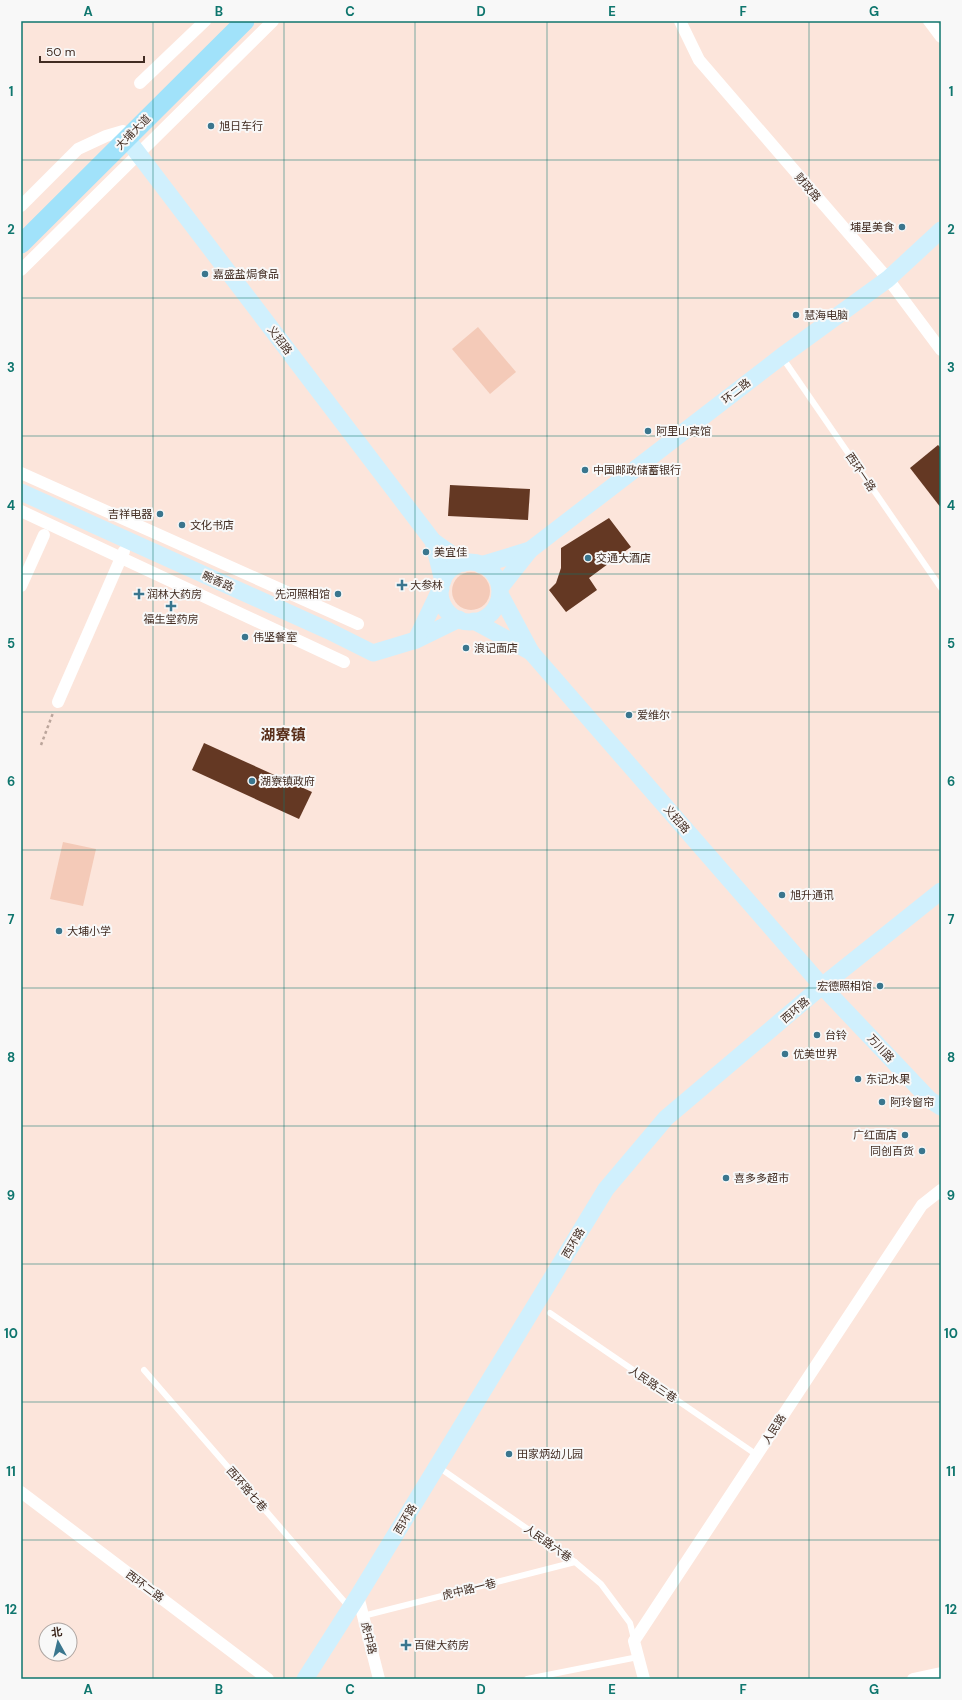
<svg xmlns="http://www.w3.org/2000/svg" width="962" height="1700" viewBox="0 0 962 1700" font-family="'DM Sans','Noto Sans SC',sans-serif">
  <rect width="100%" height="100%" fill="#fce5db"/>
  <g fill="#f4cab8">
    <polygon points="478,327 516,372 490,394 452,349"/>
    <circle cx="471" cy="591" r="19"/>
    <polygon points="63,842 96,849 83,906 50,899"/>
  </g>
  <g fill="#643823">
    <polygon points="938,445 941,448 941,508 910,468"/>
    <polygon points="450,485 530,489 528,520 448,516"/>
    <polygon points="609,518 631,547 589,578 597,590 566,612 549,590 556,583 561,568 561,548"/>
    <polygon points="204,743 312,792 299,819 192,770"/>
  </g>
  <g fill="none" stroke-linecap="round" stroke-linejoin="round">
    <polyline stroke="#bba59b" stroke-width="2.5" stroke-dasharray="3 3" stroke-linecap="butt" points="41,745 53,713"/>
    <g stroke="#fff" stroke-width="6">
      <polyline points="782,357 941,588"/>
      <polyline points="550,1313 757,1455"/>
      <polyline points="144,1370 349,1607"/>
      <polyline points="437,1466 575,1562 601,1584 630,1623 634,1639"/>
      <polyline points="363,1616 575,1562"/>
      <polyline points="527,1679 638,1657"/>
    </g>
    <g stroke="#fff" stroke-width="12">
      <polyline points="680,21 699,60 888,279 941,350"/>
      <polyline points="929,21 941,37"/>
      <polyline points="140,83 205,21"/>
      <polyline points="21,206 78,149 106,136 123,131"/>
      <polyline points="21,270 273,21"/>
      <polyline points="21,473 358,624"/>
      <polyline points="21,511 344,662"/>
      <polyline points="21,586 44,535"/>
      <polyline points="58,702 124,551"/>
      <polyline points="21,1492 268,1679"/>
      <polyline points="358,1596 379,1679"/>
      <polyline points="644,1679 634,1641 922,1205 941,1190"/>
      <polyline points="913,1679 941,1673"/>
    </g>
    <g stroke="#d0f0fd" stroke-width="17">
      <polyline points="127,139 433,541 464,563"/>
      <polyline points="21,492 329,631 373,653 416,640 459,619"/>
      <polyline points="433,541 443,581"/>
      <circle cx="470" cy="592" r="30"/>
      <polyline points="481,565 530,550"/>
      <polyline points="500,588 530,550 782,356 888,279 941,230"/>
      <polyline points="500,594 531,652 822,986 930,1100 941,1107"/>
      <polyline points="474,621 531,652"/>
      <polyline points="416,640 441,588"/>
      <polyline points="305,1679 358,1596 606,1189 666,1118 822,986 941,891"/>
    </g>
    <polyline stroke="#a1e2fa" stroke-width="19" points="21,244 245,21"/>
  </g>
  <path fill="none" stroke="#0f766e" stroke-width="1" stroke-opacity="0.55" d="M153,21v1658M284,21v1658M415,21v1658M547,21v1658M678,21v1658M809,21v1658M21,160h920M21,298h920M21,436h920M21,574h920M21,712h920M21,850h920M21,988h920M21,1126h920M21,1264h920M21,1402h920M21,1540h920"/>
  <g fill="#3a768e" stroke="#f8f8f8" stroke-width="1.5">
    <circle cx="211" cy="126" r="4"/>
    <circle cx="902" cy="227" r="4"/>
    <circle cx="205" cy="274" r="4"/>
    <circle cx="796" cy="315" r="4"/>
    <circle cx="648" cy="431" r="4"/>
    <circle cx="585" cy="470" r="4"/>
    <circle cx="160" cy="514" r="4"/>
    <circle cx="182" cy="525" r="4"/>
    <circle cx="426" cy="552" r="4"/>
    <circle cx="588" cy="558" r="4"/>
    <path d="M400 579h4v4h4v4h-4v4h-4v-4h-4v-4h4z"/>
    <path d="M137 588h4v4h4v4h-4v4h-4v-4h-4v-4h4z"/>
    <circle cx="338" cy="594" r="4"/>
    <path d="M169 600h4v4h4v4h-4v4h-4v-4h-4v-4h4z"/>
    <circle cx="245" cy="637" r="4"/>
    <circle cx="466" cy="648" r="4"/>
    <circle cx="629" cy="715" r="4"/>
    <circle cx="252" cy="781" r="4"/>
    <circle cx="782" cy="895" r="4"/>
    <circle cx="59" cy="931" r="4"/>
    <circle cx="880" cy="986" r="4"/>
    <circle cx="817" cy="1035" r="4"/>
    <circle cx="785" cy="1054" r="4"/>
    <circle cx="858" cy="1079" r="4"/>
    <circle cx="882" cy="1102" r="4"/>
    <circle cx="905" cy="1135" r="4"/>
    <circle cx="922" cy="1151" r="4"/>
    <circle cx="726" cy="1178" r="4"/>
    <circle cx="509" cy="1454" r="4"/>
    <path d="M404 1639h4v4h4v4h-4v4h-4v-4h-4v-4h4z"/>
  </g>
  <g text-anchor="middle" stroke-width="4" stroke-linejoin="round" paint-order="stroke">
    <g font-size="11" fill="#412c22" stroke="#f8f8f8" text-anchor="start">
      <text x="219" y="130">旭日车行</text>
      <text x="894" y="231" text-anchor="end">埔星美食</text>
      <text x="213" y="278">嘉盛盐焗食品</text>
      <text x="804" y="319">慧海电脑</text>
      <text x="656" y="435">阿里山宾馆</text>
      <text x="593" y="474">中国邮政储蓄银行</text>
      <text x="152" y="518" text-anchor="end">吉祥电器</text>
      <text x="190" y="529">文化书店</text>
      <text x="434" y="556">美宜佳</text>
      <text x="596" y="562">交通大酒店</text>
      <text x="410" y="589">大参林</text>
      <text x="147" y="598">润林大药房</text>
      <text x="330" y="598" text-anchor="end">先河照相馆</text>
      <text x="171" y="623" text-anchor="middle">福生堂药房</text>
      <text x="253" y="641">伟坚餐室</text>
      <text x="474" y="652">浪记面店</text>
      <text x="637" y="719">爱维尔</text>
      <text x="260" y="785">湖寮镇政府</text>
      <text x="790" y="899">旭升通讯</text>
      <text x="67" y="935">大埔小学</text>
      <text x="872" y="990" text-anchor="end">宏德照相馆</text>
      <text x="825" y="1039">台铃</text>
      <text x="793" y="1058">优美世界</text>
      <text x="866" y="1083">东记水果</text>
      <text x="890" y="1106">阿玲窗帘</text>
      <text x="897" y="1139" text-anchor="end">广红面店</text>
      <text x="914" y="1155" text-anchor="end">同创百货</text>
      <text x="734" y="1182">喜多多超市</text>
      <text x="517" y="1458">田家炳幼儿园</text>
      <text x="414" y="1649">百健大药房</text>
    </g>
    <g font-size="11" fill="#412c22" stroke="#f8f8f8">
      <text transform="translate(133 132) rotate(-45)" y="4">大埔大道</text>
      <text transform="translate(808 187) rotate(49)" y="4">财政路</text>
      <text transform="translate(280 340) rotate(53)" y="4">义招路</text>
      <text transform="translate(736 391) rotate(-38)" y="4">环二路</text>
      <text transform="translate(861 472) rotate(56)" y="4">西环一路</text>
      <text transform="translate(218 581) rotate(24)" y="4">畹香路</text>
      <text transform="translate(677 819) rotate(49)" y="4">义招路</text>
      <text transform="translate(795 1010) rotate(-40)" y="4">西环路</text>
      <text transform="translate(881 1048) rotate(47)" y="4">万川路</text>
      <text transform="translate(573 1243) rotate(-59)" y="4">西环路</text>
      <text transform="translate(653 1384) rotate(34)" y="4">人民路三巷</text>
      <text transform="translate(774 1429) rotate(-57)" y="4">人民路</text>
      <text transform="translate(247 1489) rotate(49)" y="4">西环路七巷</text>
      <text transform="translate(405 1519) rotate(-59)" y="4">西环路</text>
      <text transform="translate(548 1543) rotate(35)" y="4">人民路六巷</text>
      <text transform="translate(145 1586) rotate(37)" y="4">西环二路</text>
      <text transform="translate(469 1589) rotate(-14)" y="4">虎中路一巷</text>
      <text transform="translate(369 1638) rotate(76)" y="4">虎中路</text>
    </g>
    <g font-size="15" font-weight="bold" fill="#5a2f1a" stroke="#f8f8f8">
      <text x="283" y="740">湖寮镇</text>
    </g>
  </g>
  <rect width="962" height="1700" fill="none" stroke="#f8f8f8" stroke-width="44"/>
  <g transform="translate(58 1642) rotate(352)"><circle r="19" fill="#f8f8f8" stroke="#afa6a2"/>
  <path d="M0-3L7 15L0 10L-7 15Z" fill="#3a768e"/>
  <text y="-6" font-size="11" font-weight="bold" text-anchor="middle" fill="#412c22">北</text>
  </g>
  <path d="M40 56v6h104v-6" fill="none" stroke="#412c22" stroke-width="2"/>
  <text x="46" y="56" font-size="12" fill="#412c22" stroke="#f8f8f8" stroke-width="3" paint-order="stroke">50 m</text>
  <rect x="22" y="22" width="918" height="1656" fill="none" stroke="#0f766e" stroke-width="1.5"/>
  <g font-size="13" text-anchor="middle" font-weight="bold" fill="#0f766e">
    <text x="88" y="16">A</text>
    <text x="219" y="16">B</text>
    <text x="350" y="16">C</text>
    <text x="481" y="16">D</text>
    <text x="612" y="16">E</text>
    <text x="743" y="16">F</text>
    <text x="874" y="16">G</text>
    <text x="11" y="96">1</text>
    <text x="951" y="96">1</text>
    <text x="11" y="234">2</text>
    <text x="951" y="234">2</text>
    <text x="11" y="372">3</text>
    <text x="951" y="372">3</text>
    <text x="11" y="510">4</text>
    <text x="951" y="510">4</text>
    <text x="11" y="648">5</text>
    <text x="951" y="648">5</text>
    <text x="11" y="786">6</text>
    <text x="951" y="786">6</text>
    <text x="11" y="924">7</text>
    <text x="951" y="924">7</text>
    <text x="11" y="1062">8</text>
    <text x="951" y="1062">8</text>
    <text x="11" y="1200">9</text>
    <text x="951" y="1200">9</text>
    <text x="11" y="1338">10</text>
    <text x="951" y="1338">10</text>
    <text x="11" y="1476">11</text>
    <text x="951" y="1476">11</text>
    <text x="11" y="1614">12</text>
    <text x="951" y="1614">12</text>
    <text x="88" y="1694">A</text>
    <text x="219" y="1694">B</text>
    <text x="350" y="1694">C</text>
    <text x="481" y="1694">D</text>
    <text x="612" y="1694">E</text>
    <text x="743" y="1694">F</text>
    <text x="874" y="1694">G</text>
  </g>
</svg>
